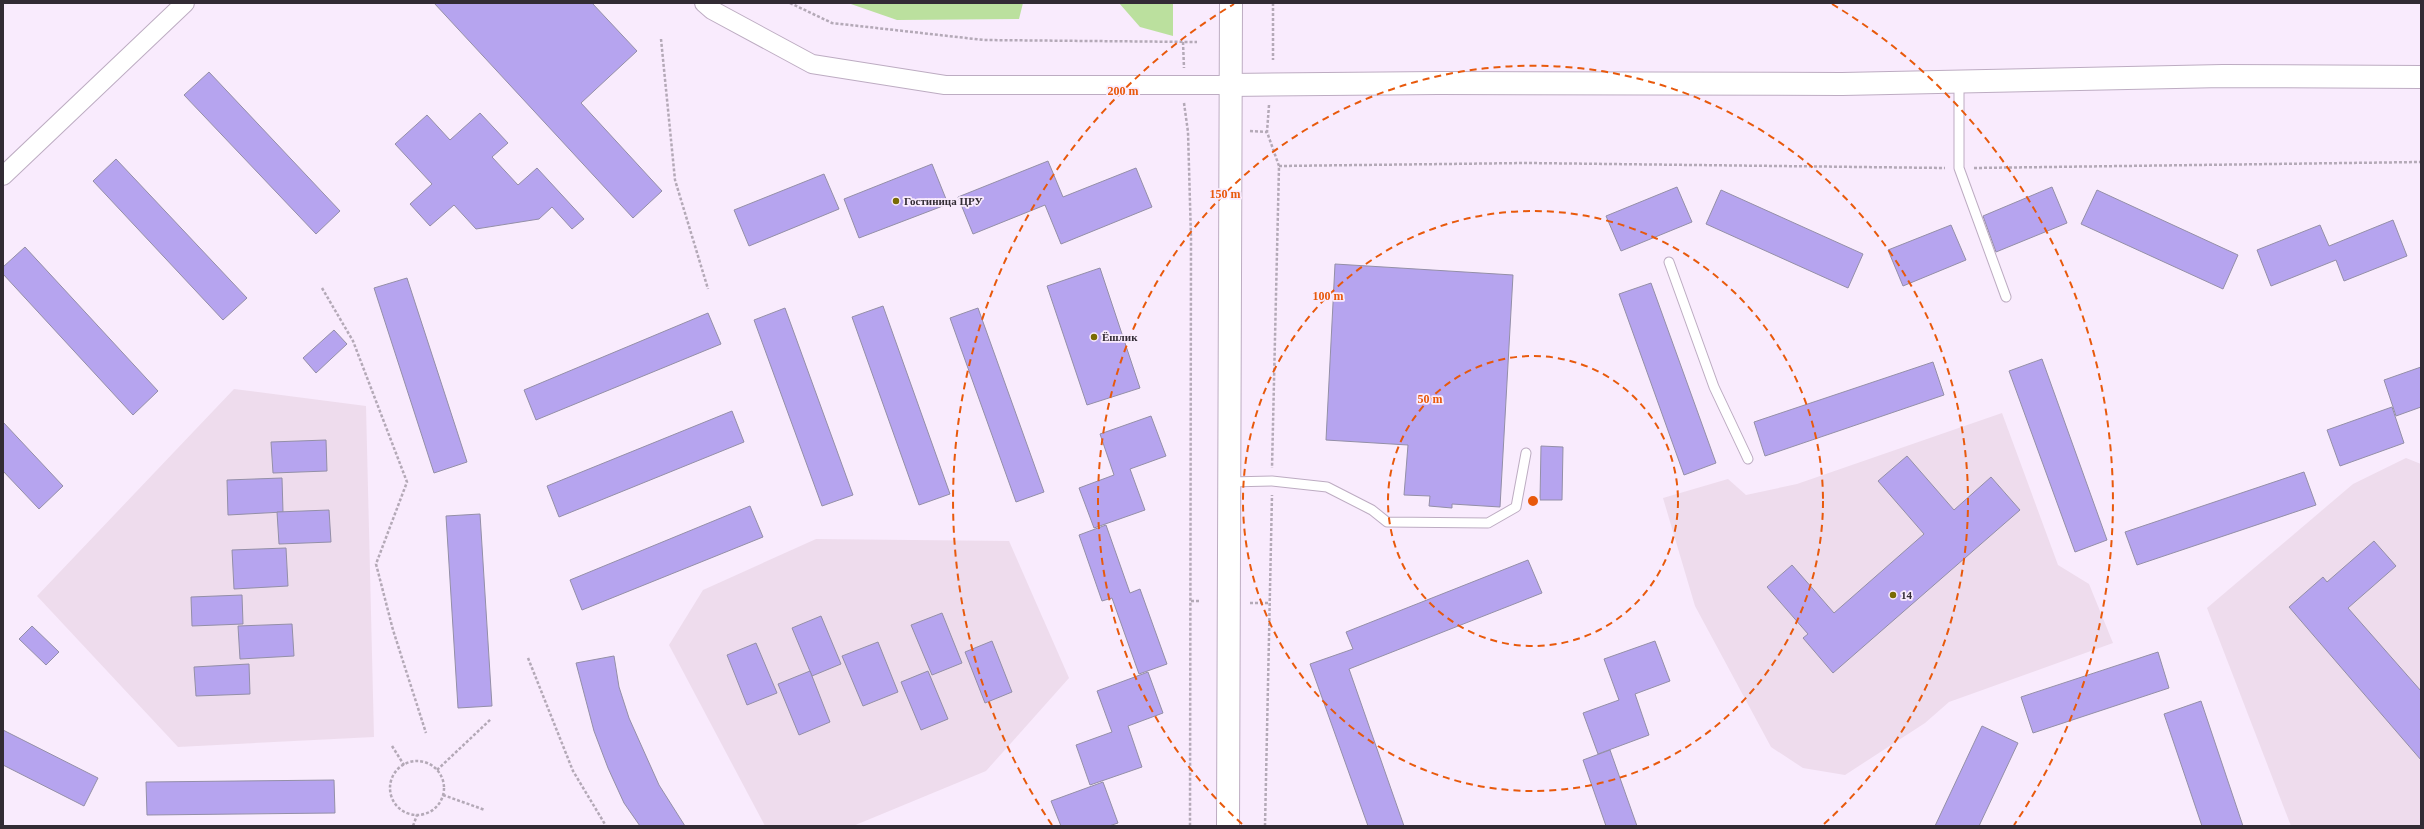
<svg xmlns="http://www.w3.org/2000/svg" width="2424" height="829" viewBox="0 0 2424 829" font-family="'Times New Roman',serif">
  <rect width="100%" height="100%" fill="#f9ebfd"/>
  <g fill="#eedced">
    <polygon points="234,389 366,406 374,737 178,747 37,596"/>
    <polygon points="2002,413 2058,565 2089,584 2113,643 1949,702 1925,723 1845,775 1803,768 1771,747 1695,606 1663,498 1728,479 1746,495 1797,484"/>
    <polygon points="2406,458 2421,464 2421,826 2291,826 2207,608 2353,484"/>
    <polygon points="816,539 1009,541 1069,678 986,771 853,826 765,826 669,645 703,590"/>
  </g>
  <g fill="#bbe09e">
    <polygon points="848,3 1023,3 1019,19 897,20"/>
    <polygon points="1119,3 1173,3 1173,36 1140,27"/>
  </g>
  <g fill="#b6a4ef" stroke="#948fa7">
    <polygon points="434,3 592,3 637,51 581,103 662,191 633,218"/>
    <polygon points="209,72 340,211 316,234 184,95"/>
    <polygon points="480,113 508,143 492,157 518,185 537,168 584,219 572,229 552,207 539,219 476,229 454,205 430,226 410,204 432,184 395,144 427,115 450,140"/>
    <polygon points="116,159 247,298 223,320 93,181"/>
    <polygon points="1048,161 1063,197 1136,168 1152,207 1061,244 1045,205 973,234 958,197"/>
    <polygon points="932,164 948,204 859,238 844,199"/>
    <polygon points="824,174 839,209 749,246 734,210"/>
    <polygon points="1677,187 1692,222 1621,251 1606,216"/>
    <polygon points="2052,187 2067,223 1996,252 1983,216"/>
    <polygon points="1721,190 1863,254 1848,288 1706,224"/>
    <polygon points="2097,190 2238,255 2223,289 2081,224"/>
    <polygon points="2393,220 2407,256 2344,281 2336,260 2271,286 2257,250 2320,225 2329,246"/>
    <polygon points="1951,225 1966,260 1903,286 1888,250"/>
    <polygon points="25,247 158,391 133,415 3,274 3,267"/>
    <polygon points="1335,264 1513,275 1500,507 1452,504 1452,508 1429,506 1430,496 1404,495 1408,445 1326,440"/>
    <polygon points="1100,268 1140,388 1087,405 1047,286"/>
    <polygon points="407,278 467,462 434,473 374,288"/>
    <polygon points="1651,283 1716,463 1684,475 1619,294"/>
    <polygon points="883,306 950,494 919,505 852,317"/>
    <polygon points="785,308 853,495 822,506 754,320"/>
    <polygon points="978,308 1044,492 1016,502 950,318"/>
    <polygon points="708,313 721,344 536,420 524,390"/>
    <polygon points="334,330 347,344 316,373 303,358"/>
    <polygon points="2042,359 2107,540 2075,552 2009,371"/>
    <polygon points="1933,362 1944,395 1765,456 1754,422"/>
    <polygon points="2421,367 2421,407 2396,416 2384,380"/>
    <polygon points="2392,407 2404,443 2340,466 2327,430"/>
    <polygon points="732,411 744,442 559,517 547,486"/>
    <polygon points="1151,416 1166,456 1130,469 1145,510 1094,528 1079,488 1114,475 1100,434"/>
    <polygon points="3,422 63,486 39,509 3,471"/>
    <polygon points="326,440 327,471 273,473 271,442"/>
    <polygon points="1541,446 1563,447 1562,500 1540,500"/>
    <polygon points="1907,456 1954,510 1991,477 2020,510 1833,673 1803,638 1808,634 1767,587 1792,565 1834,613 1924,534 1878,481"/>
    <polygon points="2304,472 2316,505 2137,565 2125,532"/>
    <polygon points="282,478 283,512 228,515 227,480"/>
    <polygon points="750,506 763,537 582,610 570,580"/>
    <polygon points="329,510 331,542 279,544 277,512"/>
    <polygon points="480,514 492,706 458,708 446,516"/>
    <polygon points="1106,525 1130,593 1140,589 1167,664 1139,674 1112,598 1102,601 1079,535"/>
    <polygon points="2374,541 2396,566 2348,608 2421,691 2421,760 2289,607 2323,577 2327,582"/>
    <polygon points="286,548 288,586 234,589 232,550"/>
    <polygon points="1528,560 1542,593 1349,669 1404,826 1368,826 1310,664 1353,649 1346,632"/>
    <polygon points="242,595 243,624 192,626 191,597"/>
    <polygon points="942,613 962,663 932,675 911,625"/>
    <polygon points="821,616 841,664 812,676 792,628"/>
    <polygon points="292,624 294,656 240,659 238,626"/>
    <polygon points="32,626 59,652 46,665 19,639"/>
    <polygon points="992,641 1012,692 985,703 965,652"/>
    <polygon points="1655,641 1670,681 1635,694 1649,735 1598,754 1583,713 1619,700 1604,659"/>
    <polygon points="878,642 898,692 863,706 842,656"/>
    <polygon points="756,643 777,693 747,705 727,655"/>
    <polygon points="2158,652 2169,688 2033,733 2021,697"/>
    <polygon points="614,656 619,687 629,718 659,785 685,826 640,826 624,803 608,768 594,731 576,663"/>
    <polygon points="249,664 250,694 196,696 194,667"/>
    <polygon points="810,671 830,722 799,735 778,684"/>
    <polygon points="928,671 948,719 921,730 901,682"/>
    <polygon points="1148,672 1163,713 1128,726 1142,767 1090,785 1076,745 1112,732 1097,691"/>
    <polygon points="2201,701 2243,826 2202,826 2164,714"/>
    <polygon points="1982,726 2018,743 1979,826 1935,826"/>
    <polygon points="3,730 98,778 84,806 3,765"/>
    <polygon points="1610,750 1637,826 1606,826 1583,760"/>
    <polygon points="334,780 335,813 147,815 146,782"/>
    <polygon points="1103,782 1118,823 1109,826 1061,826 1051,801"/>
  </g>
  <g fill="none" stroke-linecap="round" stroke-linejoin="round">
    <defs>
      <g id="lane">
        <polyline points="1959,82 1959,168 2006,297"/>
        <polyline points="1669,262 1714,387 1748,459"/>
        <polyline points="1229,482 1272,481 1327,487 1372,510 1387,522 1488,523 1516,507 1526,453"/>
      </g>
      <g id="street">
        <polyline points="704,3 712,10 812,64 945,85 1230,85"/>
        <polyline points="3,176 185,3"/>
      </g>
      <g id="secondary">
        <polyline points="1230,85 1438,83 1842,84 2223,76 2421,77"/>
        <polyline points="1228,826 1231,3"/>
      </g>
    </defs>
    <use href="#lane" stroke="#bdacc2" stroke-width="11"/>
    <use href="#street" stroke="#bdacc2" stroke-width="20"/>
    <use href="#secondary" stroke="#bdacc2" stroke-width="24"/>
    <g stroke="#b4a9b7" stroke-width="2.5" stroke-dasharray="3 2" stroke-linecap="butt">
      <polyline points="790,3 832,23 984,40 1197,42"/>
      <polyline points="1273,3 1273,60"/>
      <polyline points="661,39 675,180 708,289"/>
      <polyline points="1183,42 1184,68"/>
      <polyline points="1184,103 1188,132 1191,238 1190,826"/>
      <polyline points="1269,105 1267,132 1279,166 1272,468"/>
      <polyline points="1250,131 1267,132"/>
      <polyline points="1279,166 1527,163 1945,168"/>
      <polyline points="1974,168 2421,162"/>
      <polyline points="322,288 353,341 407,482 376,564 393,630 426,733"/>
      <polyline points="1191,601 1199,601"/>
      <polyline points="1250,603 1269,603"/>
      <polyline points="528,658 573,771 606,826"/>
      <polyline points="392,746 404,765"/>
      <circle cx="417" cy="788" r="27"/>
      <polyline points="437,770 491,719"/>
      <polyline points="443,795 485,810"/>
      <polyline points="413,826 417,815"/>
      <polyline points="1265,826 1272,495"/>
    </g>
    <use href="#lane" stroke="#fff" stroke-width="9"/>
    <use href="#street" stroke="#fff" stroke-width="18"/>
    <use href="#secondary" stroke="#fff" stroke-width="22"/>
  </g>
  <g fill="none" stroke="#e8590c" stroke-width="2" stroke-dasharray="7 5">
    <circle cx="1533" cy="501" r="145"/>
    <circle cx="1533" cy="501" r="290"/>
    <path d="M1242 824A435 435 0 1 1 1824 824"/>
    <path d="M1052 825A580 580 0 0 1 1234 4M1832 4A580 580 0 0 1 2014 825"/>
  </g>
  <g fill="#796b04" stroke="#f9ebfd" stroke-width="1.5">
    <circle cx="896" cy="201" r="4"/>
    <circle cx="1094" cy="337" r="4"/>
    <circle cx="1893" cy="595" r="4"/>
  </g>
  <g text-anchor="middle" stroke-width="3.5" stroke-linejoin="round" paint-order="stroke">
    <g font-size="11" font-weight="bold" fill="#322b34" stroke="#f9ebfd" text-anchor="start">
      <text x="904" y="205">Гостиница ЦРУ</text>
      <text x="1102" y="341">Ёшлик</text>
      <text x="1901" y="599">14</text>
    </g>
  </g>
  <circle cx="1533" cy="501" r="6" fill="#e8590c" stroke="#f9ebfd" stroke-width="2"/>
  <g font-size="12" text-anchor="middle" font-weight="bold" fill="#e8590c" stroke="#f9ebfd" stroke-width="3.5" stroke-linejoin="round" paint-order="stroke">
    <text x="1123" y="95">200 m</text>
    <text x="1225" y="198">150 m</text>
    <text x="1328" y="300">100 m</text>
    <text x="1430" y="403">50 m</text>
  </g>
  <rect width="2424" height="829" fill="none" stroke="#322b34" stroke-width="8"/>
</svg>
